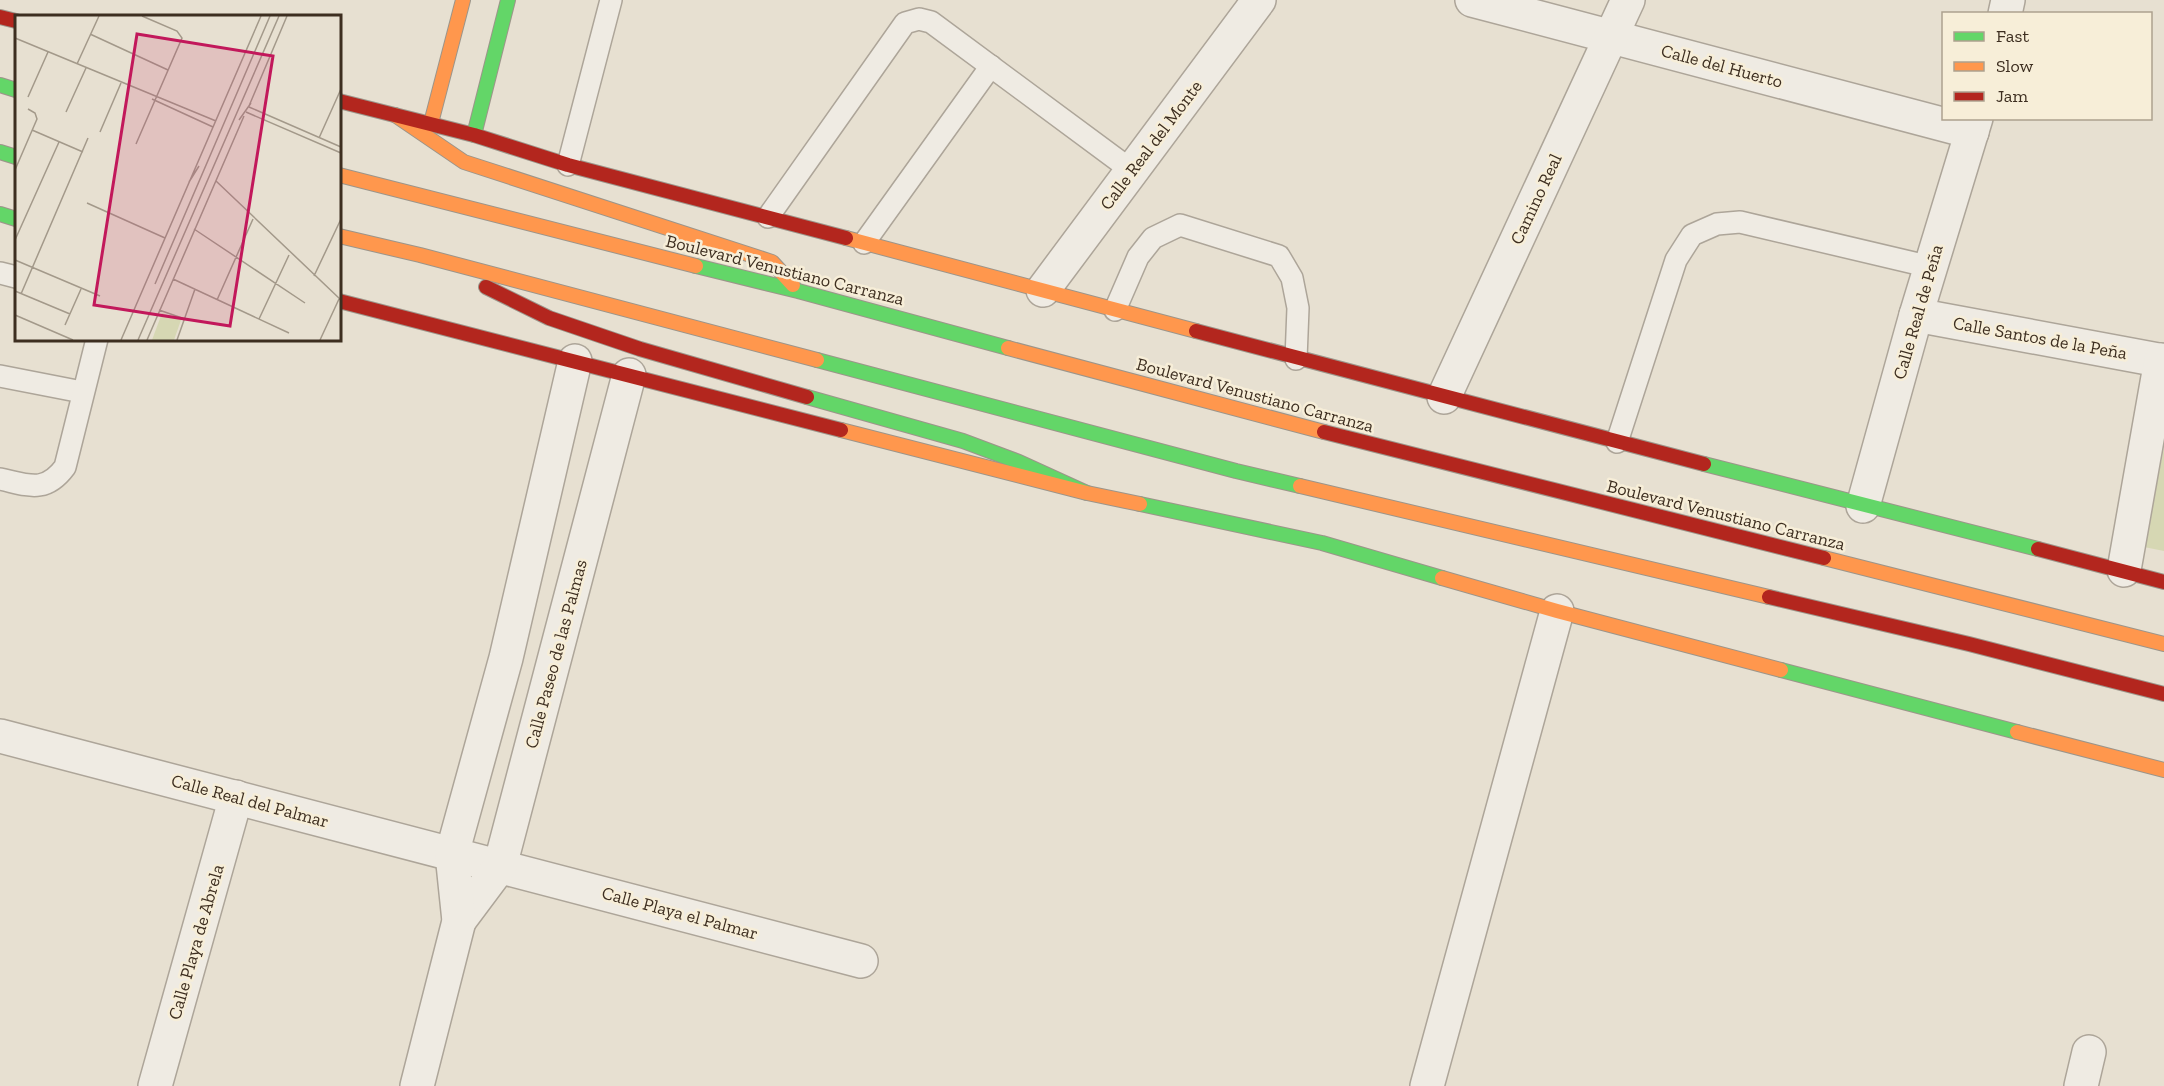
<svg xmlns="http://www.w3.org/2000/svg" width="2164" height="1086" viewBox="0 0 2164 1086" font-family="'Zilla Slab',serif">
  <rect width="100%" height="100%" fill="#e7e0d1"/>
  <polygon fill="#d6d7b3" points="2164,448 2164,551 2144,547"/>
  <g fill="none" stroke-linecap="round" stroke-linejoin="round">
    <defs>
      <g id="lane">
        <polyline points="568,165 611,0"/>
        <polyline points="768,217 905,23 919,19 931,22 1131,170"/>
        <polyline points="864,243 991,66"/>
        <polyline points="0,273 16,277"/>
        <polyline points="1115,310 1138,257 1153,238 1180,225 1279,256 1292,278 1298,308 1296,359"/>
        <polyline points="0,376 82,392"/>
        <polyline points="1617,442 1676,260 1692,235 1717,224 1740,222 1931,267"/>
        <path d="M0,479c28,6 45,15 65,-12l32,-128"/>
      </g>
      <g id="street">
        <polyline points="1472,0 1972,132"/>
        <polyline points="2005,14 2008,0"/>
        <polyline points="1043,290 1259,0"/>
        <polyline points="1916,315 2164,361"/>
        <polyline points="1444,397 1628,0"/>
        <polyline points="1863,506 1916,315 1976,118"/>
        <polyline points="2124,570 2161,360"/>
        <polyline points="0,736 861,961"/>
        <polyline points="459,921 500,866 629,375"/>
        <polyline points="155,1086 236,797"/>
        <polyline points="417,1086 459,921 452,854 506,658 575,361"/>
        <polyline points="1427,1086 1557,611"/>
        <polyline points="2081,1086 2089,1052"/>
      </g>
      <g id="fast">
        <polyline points="0,85 16,90"/>
        <polyline points="474,135 508,0"/>
        <polyline points="0,152 16,157"/>
        <polyline points="0,214 16,219"/>
        <polyline points="696,266 798,291 1008,348"/>
        <polyline points="817,360 1236,471 1300,486"/>
        <polyline points="807,397 963,441 1019,462 1087,493"/>
        <polyline points="1704,464 2038,549"/>
        <polyline points="1140,504 1322,543 1442,578"/>
        <polyline points="1781,670 2017,732"/>
      </g>
      <g id="slow">
        <polyline points="395,115 464,162 772,262 793,285"/>
        <polyline points="431,123 463,0"/>
        <polyline points="339,175 696,266"/>
        <polyline points="339,236 420,255 817,360"/>
        <polyline points="846,238 1196,331"/>
        <polyline points="1008,348 1324,432"/>
        <polyline points="841,430 1087,493 1140,504"/>
        <polyline points="1300,486 1769,597"/>
        <polyline points="1824,558 2164,644"/>
        <polyline points="1442,578 1557,611 1781,670"/>
        <polyline points="2017,732 2164,770"/>
      </g>
      <g id="jam">
        <polyline points="0,17 16,21"/>
        <polyline points="339,101 474,135 568,165 846,238"/>
        <polyline points="486,287 549,318 640,349 807,397"/>
        <polyline points="339,301 841,430"/>
        <polyline points="1196,331 1704,464"/>
        <polyline points="1324,432 1824,558"/>
        <polyline points="2038,549 2164,582"/>
        <polyline points="1769,597 1969,644 2164,694"/>
      </g>
    </defs>
    <use href="#lane" stroke="#ada599" stroke-width="24"/>
    <use href="#street" stroke="#ada599" stroke-width="36"/>
    <use href="#fast" stroke="#9c958a" stroke-width="16"/>
    <use href="#slow" stroke="#9c958a" stroke-width="16"/>
    <use href="#jam" stroke="#9c958a" stroke-width="16"/>
    <use href="#lane" stroke="#efebe3" stroke-width="21"/>
    <use href="#street" stroke="#efebe3" stroke-width="33"/>
    <use href="#fast" stroke="#63d668" stroke-width="14"/>
    <use href="#slow" stroke="#ff974d" stroke-width="14"/>
    <use href="#jam" stroke="#b3261e" stroke-width="14"/>
  </g>
  <g text-anchor="middle" stroke-width="5" stroke-linejoin="round" paint-order="stroke">
    <g font-size="18" fill="#3d2e20" stroke="#f7eed8">
      <text transform="translate(1722 66) rotate(15)" y="6">Calle del Huerto</text>
      <text transform="translate(1151 145) rotate(-53)" y="6">Calle Real del Monte</text>
      <text transform="translate(1536 199) rotate(-65)" y="6">Camino Real</text>
      <text transform="translate(785 270) rotate(14)" y="6">Boulevard Venustiano Carranza</text>
      <text transform="translate(1918 312) rotate(-74)" y="6">Calle Real de Peña</text>
      <text transform="translate(2040 338) rotate(10)" y="6">Calle Santos de la Peña</text>
      <text transform="translate(1255 395) rotate(15)" y="6">Boulevard Venustiano Carranza</text>
      <text transform="translate(1726 515) rotate(14)" y="6">Boulevard Venustiano Carranza</text>
      <text transform="translate(556 654) rotate(-75)" y="6">Calle Paseo de las Palmas</text>
      <text transform="translate(250 801) rotate(15)" y="6">Calle Real del Palmar</text>
      <text transform="translate(680 913) rotate(15)" y="6">Calle Playa el Palmar</text>
      <text transform="translate(196 942) rotate(-74)" y="6">Calle Playa de Abrela</text>
    </g>
  </g>
  <g transform="translate(15 15)">
    <rect width="326" height="326" fill="#e7e0d1"/>
    <path d="M147,298l19,7 -7,20h-22z" fill="#d6d7b3"/>
    <path fill="none" stroke="#a3998a" stroke-width="1.5" d="M75,19l78,36M0,23l201,83M62,49l22,-48M13,82l20,-45M137,84l61,28M234,91l38,-90M234,92l92,40M51,97l20,-44M231,97l95,41M224,105l12,-17M17,115l51,22M85,117l21,-49M304,123l22,-49M121,129l46,-106 -5,-7 -35,-15M0,155l22,-51 -2,-6 -7,-4M201,166l125,119M174,167l10,-16M72,188l78,35M179,214l111,74M0,225l44,-98M0,245l85,36M299,261l27,-57M158,264l116,54M140,269l115,-268M0,276l55,23M6,279l67,-156M202,285l36,-81M144,295l26,9M0,300l58,25M244,304l30,-64M50,310l16,-36M106,325l140,-324M123,325l141,-324M132,325l97,-224M162,325l18,-51M305,325l19,-41"/>
    <path fill="#c2185b" fill-opacity="0.15" stroke="#c2185b" stroke-width="3" d="M122,19l136,22 -43,270 -136,-21z"/>
    <rect width="326" height="326" fill="none" stroke="#3d2e20" stroke-width="3"/>
  </g>
  <rect x="1942" y="12" width="210" height="108" fill="#f7eed8" stroke="#ada18e" stroke-width="1.5"/>
  <rect x="1954" y="32" width="30" height="9" fill="#63d668" stroke="#ada18e" stroke-width="1.5"/>
  <text x="1996" y="42" font-size="18" fill="#3d2e20">Fast</text>
  <rect x="1954" y="62" width="30" height="9" fill="#ff974d" stroke="#ada18e" stroke-width="1.5"/>
  <text x="1996" y="72" font-size="18" fill="#3d2e20">Slow</text>
  <rect x="1954" y="92" width="30" height="9" fill="#b3261e" stroke="#ada18e" stroke-width="1.5"/>
  <text x="1996" y="102" font-size="18" fill="#3d2e20">Jam</text>
</svg>
